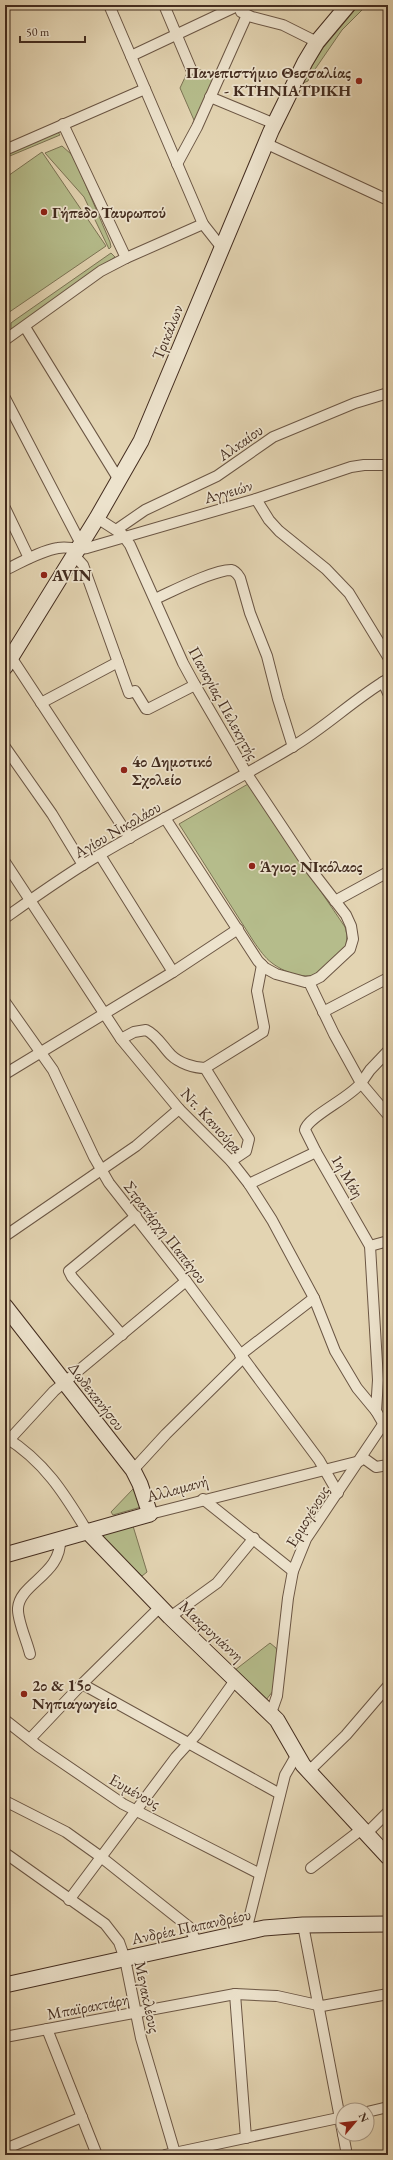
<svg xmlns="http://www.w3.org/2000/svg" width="393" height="2160" viewBox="0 0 393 2160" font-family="'EB Garamond',serif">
  <rect width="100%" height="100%" fill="#e3d4b2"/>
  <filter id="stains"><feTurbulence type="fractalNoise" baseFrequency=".005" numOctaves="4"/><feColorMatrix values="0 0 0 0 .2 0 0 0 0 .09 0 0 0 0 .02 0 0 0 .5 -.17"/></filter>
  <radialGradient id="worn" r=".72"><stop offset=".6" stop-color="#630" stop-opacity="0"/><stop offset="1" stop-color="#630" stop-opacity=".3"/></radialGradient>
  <g fill="#b5bc8b" stroke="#7c7455">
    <polygon points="359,5 364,6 363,9 342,30 309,78 308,81 303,83 302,82 323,48"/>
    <polygon points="196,68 219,77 197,127 180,88 187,73"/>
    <polygon points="58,132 60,135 5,158 5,155"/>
    <polygon points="62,146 71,154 76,162 110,242 111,247 109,249 84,197 45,153"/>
    <polygon points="42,152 106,246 5,315 5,178"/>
    <polygon points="111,253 115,257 12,330 11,329 11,323 15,320"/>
    <path d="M248,784l97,143 2,8 -1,11c-9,9 -19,22 -30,28 -12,6 -34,-3 -44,-11 -7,-5 -13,-14 -18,-21l-75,-118z"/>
    <polygon points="133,1489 141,1507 113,1515 111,1512"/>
    <polygon points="133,1526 147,1572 142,1576 102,1538 102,1535"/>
    <polygon points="270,1643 276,1648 277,1651 273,1691 266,1700 235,1670"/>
  </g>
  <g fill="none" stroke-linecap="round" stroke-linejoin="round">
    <defs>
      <g id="street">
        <polyline points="109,5 203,224 222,248"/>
        <polyline points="164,5 191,69"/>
        <polyline points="241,12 252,17 283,25 317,42"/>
        <polyline points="131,56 235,7"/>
        <polyline points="210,97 275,124"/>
        <polyline points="63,124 126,258"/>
        <polyline points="265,143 388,200"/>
        <polyline points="5,150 145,89"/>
        <polyline points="177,164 197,127 247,15"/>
        <polyline points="25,327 119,480"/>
        <polyline points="5,340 101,271 126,258 203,224"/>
        <polyline points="5,398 81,544"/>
        <polyline points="256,499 269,520 279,531 326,569 349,593 388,657"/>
        <polyline points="5,508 29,558"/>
        <polyline points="97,518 122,534 130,545 183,663 195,685 247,774 309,867 346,915 351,926 353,939 350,949 320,977 312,981 305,982 276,974 265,968 258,961 165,818"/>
        <polyline points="116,530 145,510 217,476 273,437 355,403 388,393"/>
        <polyline points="74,555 83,565 129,693 135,691 146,709 148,709 195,685"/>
        <path d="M5,570c17,-8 35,-19 53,-22 10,-2 18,2 29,0l169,-49 95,-32 13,-2h24"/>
        <path d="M155,599c18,-8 58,-29 76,-29 5,1 7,5 9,8l10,35 17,43 11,43 15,48"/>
        <polyline points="11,657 130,838"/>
        <polyline points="383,682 388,693"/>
        <polyline points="41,703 118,662"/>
        <polyline points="5,747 52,814 83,865"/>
        <polyline points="100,855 173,972"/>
        <polyline points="5,862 121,1039 179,1109 231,1161 249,1184 272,1220 314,1298 335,1351 357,1388 376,1411"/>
        <polyline points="335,901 388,872"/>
        <path d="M5,918c31,-22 63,-45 96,-64 63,-37 128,-69 191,-107 34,-20 62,-48 96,-68"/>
        <path d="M309,982l25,52 27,49c-11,15 -54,34 -56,47l11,22 54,94 8,134 -2,31 7,12"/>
        <polyline points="5,1002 53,1070 94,1157 109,1183 186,1281 319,1460 338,1493"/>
        <polyline points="323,1012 388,978"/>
        <path d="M121,1039l13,-7 12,-2c11,5 17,17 25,25 8,8 23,13 34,13l58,-36 1,-5 -7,-36 5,-26"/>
        <polyline points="388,1051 370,1070 361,1083 388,1115"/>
        <polyline points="205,1068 249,1139 246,1151 231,1161"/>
        <polyline points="5,1074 173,972 238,929"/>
        <polyline points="249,1184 316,1152"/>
        <polyline points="5,1236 136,1146 179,1109"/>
        <polyline points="370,1246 388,1241"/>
        <polyline points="122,1335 72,1277 69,1271 136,1216"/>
        <polyline points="240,1355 314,1298"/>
        <path d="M5,1437c39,24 59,56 82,94"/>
        <polyline points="9,1440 54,1391 186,1281"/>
        <polyline points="362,1457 376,1467 388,1465"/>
        <polyline points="133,1470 166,1434 243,1358"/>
        <polyline points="203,1499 293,1571"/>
        <polyline points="150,1514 360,1461"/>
        <polyline points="170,1617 217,1583 254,1538"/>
        <path d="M30,1654c-3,-13 -13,-34 -12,-46 2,-25 44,-34 42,-69"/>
        <polyline points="82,1684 280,1794"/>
        <polyline points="271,1713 277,1696 288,1598 293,1571 306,1539 388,1417"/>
        <polyline points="5,1720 38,1746 123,1804 260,1874"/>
        <polyline points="30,1739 82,1684 160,1607"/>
        <polyline points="308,1772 346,1735 388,1686"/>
        <polyline points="5,1801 66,1832 101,1857 189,1927 197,1943"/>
        <polyline points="366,1834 388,1812"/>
        <polyline points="5,1853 105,1924 119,1942 125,1959 141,2038 175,2153"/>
        <polyline points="311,1868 362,1829"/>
        <polyline points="69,1900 176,1757 196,1735 236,1679"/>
        <polyline points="303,1925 343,2134"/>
        <polyline points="246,1931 285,1775 296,1756"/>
        <polyline points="235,1994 246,2138"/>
        <polyline points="47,2029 97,2155"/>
        <polyline points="5,2037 235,1994 277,1996 322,2006 388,1994"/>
        <polyline points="367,2112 388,2107"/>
        <polyline points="343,2134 347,2155"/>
        <polyline points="5,2149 82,2117"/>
        <polyline points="165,2155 343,2117"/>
      </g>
      <g id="secondary">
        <polyline points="5,667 97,518 141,441 271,131 305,62 317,42 348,5"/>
        <polyline points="5,1306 133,1470 140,1484 150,1514 5,1555"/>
        <polyline points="87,1531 170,1617 277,1720 303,1765 388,1857"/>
        <polyline points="5,1985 264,1928 303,1925 388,1924"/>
      </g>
    </defs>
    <use href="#street" stroke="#6b5644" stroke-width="12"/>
    <use href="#secondary" stroke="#432c1f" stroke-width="17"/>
    <use href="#street" stroke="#ede3cd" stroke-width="10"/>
    <use href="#secondary" stroke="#ede3cd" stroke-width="15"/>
  </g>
  <g fill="#8f2418" stroke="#ede3cd" stroke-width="1.5">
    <circle cx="359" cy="81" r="4"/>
    <circle cx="44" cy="212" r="4"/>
    <circle cx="44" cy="575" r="4"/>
    <circle cx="124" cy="770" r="4"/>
    <circle cx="252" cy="866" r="4"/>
    <circle cx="24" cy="1694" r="4"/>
  </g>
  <g text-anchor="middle" stroke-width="3.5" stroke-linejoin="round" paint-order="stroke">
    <g font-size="16" font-weight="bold" fill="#432c1f" stroke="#ede3cd" text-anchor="start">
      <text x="351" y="78" text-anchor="end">Πανεπιστήμιο Θεσσαλίας<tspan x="351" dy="18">- ΚΤΗΝΙΑΤΡΙΚΗ</tspan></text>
      <text x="52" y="218">Γήπεδο Ταυρωπού</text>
      <text x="52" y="581">AVIN</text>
      <text x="132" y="767">4ο Δημοτικό<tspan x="132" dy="18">Σχολείο</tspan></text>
      <text x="260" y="872">Άγιος ΝΙκόλαος</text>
      <text x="32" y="1691">2ο &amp; 15ο<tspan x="32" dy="18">Νηπιαγωγείο</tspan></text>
    </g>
    <g font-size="16" fill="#432c1f" stroke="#ede3cd">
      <text transform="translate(167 332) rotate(-68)" y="6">Τρικάλων</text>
      <text transform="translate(240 442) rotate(-35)" y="6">Αλκαίου</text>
      <text transform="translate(228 491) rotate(-16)" y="6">Αγγειών</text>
      <text transform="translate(224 703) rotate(61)" y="6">Παναγίας Πελεκητής</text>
      <text transform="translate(117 829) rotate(-30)" y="6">Αγίου Νικολάου</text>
      <text transform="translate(212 1120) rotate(47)" y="6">Ντ. Κανιούρα</text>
      <text transform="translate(348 1176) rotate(59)" y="6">1η Μάη</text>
      <text transform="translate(166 1232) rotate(52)" y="6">Στρατάρχη Παπάγου</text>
      <text transform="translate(97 1396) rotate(52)" y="6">Δωδεκανήσου</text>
      <text transform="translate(177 1488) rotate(-15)" y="6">Αλλαμανή</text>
      <text transform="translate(307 1516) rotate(-59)" y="6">Ερμογένους</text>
      <text transform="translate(212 1631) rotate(43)" y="6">Μακρυγιάννη</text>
      <text transform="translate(135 1791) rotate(29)" y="6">Ευμένους</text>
      <text transform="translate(191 1926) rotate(-12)" y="6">Ανδρέα Παπανδρέου</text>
      <text transform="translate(148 1997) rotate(78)" y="6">Μεγακλέους</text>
      <text transform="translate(88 2006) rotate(-11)" y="6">Μπαϊρακτάρη</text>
    </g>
  </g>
  <rect width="393" height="2160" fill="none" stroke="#e3d4b2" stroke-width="20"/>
  <rect x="6" y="6" width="381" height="2148" fill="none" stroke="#432c1f" stroke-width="2"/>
  <rect x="10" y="10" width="373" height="2140" fill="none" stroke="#432c1f"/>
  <g transform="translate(355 2122) rotate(62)"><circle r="19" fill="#ede3cd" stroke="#a99a87"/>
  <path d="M0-3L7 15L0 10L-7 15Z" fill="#8f2418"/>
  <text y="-6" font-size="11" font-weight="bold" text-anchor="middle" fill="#432c1f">N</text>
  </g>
  <path d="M20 36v6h65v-6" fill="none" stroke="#432c1f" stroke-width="2"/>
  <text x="26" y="36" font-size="12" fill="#432c1f" stroke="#ede3cd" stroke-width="3" paint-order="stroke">50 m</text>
  <rect width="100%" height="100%" filter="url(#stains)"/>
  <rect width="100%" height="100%" fill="url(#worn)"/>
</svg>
